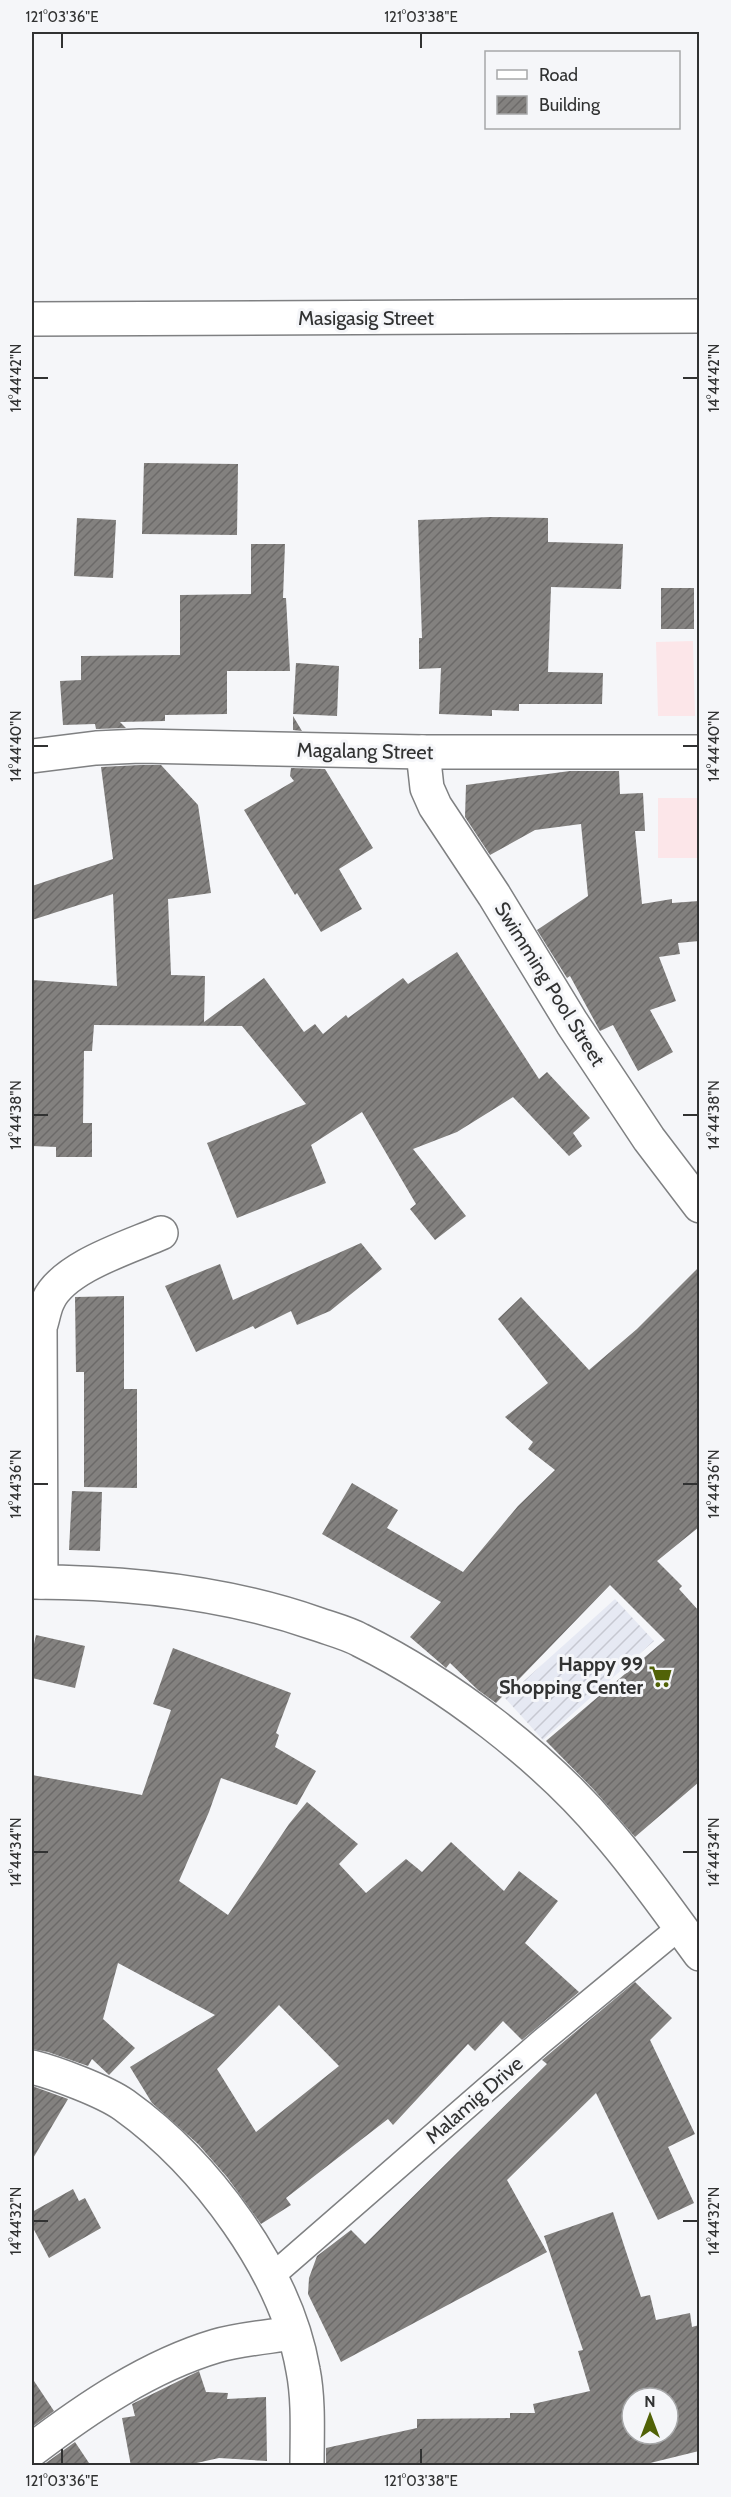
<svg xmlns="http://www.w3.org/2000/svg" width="731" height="2497" viewBox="0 0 731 2497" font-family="Cabin,sans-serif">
  <defs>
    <pattern id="industrial-furrows" width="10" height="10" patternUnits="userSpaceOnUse" patternTransform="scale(1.5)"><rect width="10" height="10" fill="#e6e9f3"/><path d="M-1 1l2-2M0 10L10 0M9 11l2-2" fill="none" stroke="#c6c8d1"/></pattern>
    <pattern id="building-hatch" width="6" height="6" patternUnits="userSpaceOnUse" patternTransform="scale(1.5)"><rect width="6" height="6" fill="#83817f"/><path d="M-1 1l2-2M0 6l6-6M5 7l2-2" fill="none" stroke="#6c6a69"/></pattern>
  </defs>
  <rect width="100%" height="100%" fill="#f5f6f9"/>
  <g fill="#fce6e9">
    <polygon points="693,641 695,716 658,716 656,642"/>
    <rect x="658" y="798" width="41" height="60"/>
  </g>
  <polygon fill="url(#industrial-furrows)" points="615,1599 654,1641 543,1740 505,1698"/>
  <g fill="url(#building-hatch)" fill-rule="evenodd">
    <polygon points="144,463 238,464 237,535 142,534"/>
    <polygon points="490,517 548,518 548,542 623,544 621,589 551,587 548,672 603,673 602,704 519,704 519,711 492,710 492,716 439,714 441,668 419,669 419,638 422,638 418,520"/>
    <polygon points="77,518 116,520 113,578 74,576"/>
    <polygon points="251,544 285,544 283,598 286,598 290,671 227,671 227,714 165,715 165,721 120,722 126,728 96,729 95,724 63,725 60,681 81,680 81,656 180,655 180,595 251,594"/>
    <rect x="661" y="588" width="33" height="41"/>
    <polygon points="296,663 339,666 337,716 293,714"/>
    <polygon points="293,716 302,731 293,730"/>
    <polygon points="140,765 161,765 198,805 211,893 168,899 171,975 205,976 204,1022 264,978 304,1032 315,1024 323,1034 346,1015 348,1018 403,978 408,984 457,952 539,1079 547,1072 590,1118 573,1133 582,1146 569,1156 513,1097 457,1132 413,1149 466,1216 435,1240 410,1209 416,1204 362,1112 311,1145 326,1183 237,1218 207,1143 306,1104 242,1026 94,1025 92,1051 84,1051 83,1123 92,1123 92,1157 56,1157 56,1147 32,1146 32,980 117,986 113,894 32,920 32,886 113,859 101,767"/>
    <polygon points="291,768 325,769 373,848 339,869 362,909 321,932 297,893 295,895 244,810 294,781 290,776"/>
    <polygon points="570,771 619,771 620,794 643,793 645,831 635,831 642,904 672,899 672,903 699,901 699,941 678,943 680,954 659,957 676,1001 650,1010 673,1052 638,1071 613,1025 600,1031 570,976 567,978 537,930 588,896 581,824 535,830 490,855 465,817 466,785"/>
    <polygon points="361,1243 382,1269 330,1311 297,1325 291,1311 255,1329 253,1326 196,1352 165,1286 220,1264 233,1300"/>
    <polygon points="699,1267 699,1527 657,1561 682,1586 679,1589 699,1611 699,1782 635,1837 595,1791 546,1741 665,1640 610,1585 496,1703 478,1690 450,1663 446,1668 410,1637 441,1602 322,1534 352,1483 398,1510 387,1528 463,1572 518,1506 555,1470 528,1449 533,1442 505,1417 548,1383 498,1319 521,1297 589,1370 637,1329"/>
    <polygon points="124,1296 124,1389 137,1389 137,1488 84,1487 84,1372 76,1372 75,1297"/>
    <polygon points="72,1491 102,1492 100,1551 69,1550"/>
    <polygon points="36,1635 85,1646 75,1688 32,1678 32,1653"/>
    <path d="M173,1648l118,45 -15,40 3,2 -4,12 41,24 -19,34 -76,-27 -12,34 -30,69 49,34 61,-91 18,-22 51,42 -19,20 27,29 40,-34 16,13 29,-30 53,49 15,-20 39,30 -33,42 54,49 -57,48 -19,-19 -28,30 -7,-7 -75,81 -5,-6 -102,79 5,7 -30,19 -34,-47 -29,-33 -46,-41 -22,-36 85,-52 -97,-52 -15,56 32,29 -26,27 -17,-16 -4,7 -40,-14 -16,-3v-274l110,20 29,-85 -18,-6zM279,2005l60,61 -83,66 -39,-63z"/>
    <polygon points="635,1982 672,2018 650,2040 695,2134 668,2147 694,2203 658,2220 596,2093 507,2180 547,2252 341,2362 308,2294 309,2278 317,2256 351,2230 365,2244 547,2064 542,2060"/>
    <polygon points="32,2086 68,2099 32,2160"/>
    <polygon points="73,2189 79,2201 85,2198 101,2228 49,2258 32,2226 32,2212"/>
    <path d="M613,2212l28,85 9,-2 6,25 34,-7 2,14 7,-2v126l-61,15h-312v-18l91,-20v-9l93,-1v-5h25l-2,-9 57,-13 -12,-40 5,-1 -39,-114zM632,2398h36v36h-36z"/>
    <polygon points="199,2371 206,2392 228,2393 227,2399 266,2397 267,2461 219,2458 183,2466 131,2466 122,2418 135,2416 132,2404"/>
    <polygon points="32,2378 54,2411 32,2427"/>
    <polygon points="75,2442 91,2466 42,2466 43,2465"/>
  </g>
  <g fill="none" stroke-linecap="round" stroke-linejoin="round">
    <defs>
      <polyline id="service" points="272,2276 542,2041 680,1927"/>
      <g id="minor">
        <polyline points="32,319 700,316"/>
        <polyline points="423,752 427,788 435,806 494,895 572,1023 649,1139 700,1206"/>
        <polyline points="32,756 96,748 140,746 423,752 700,752"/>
        <path d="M41,1582l-1,-255c3,-8 4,-18 8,-26 15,-34 81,-54 113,-68"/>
        <path d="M32,2067c24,6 72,24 92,38 81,58 162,166 179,265 6,30 4,65 4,96"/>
        <path d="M32,2450c55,-42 117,-84 184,-104 24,-7 52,-9 77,-13"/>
      </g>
      <path id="tertiary" d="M32,1582c96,0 194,10 285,42 14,5 30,9 43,16 87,43 184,117 246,191 34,39 63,81 94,123"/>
    </defs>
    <use href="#service" stroke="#7f8082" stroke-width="27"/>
    <use href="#minor" stroke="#7f8082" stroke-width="36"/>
    <use href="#tertiary" stroke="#7f8082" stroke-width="36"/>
    <use href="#service" stroke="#fff" stroke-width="24"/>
    <use href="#minor" stroke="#fff" stroke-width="33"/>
    <use href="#tertiary" stroke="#fff" stroke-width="33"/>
  </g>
  <path fill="none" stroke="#313232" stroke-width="2" d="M62,33v15M421,33v15M33,378h15M683,378h15M33,746h15M683,746h15M33,1115h15M683,1115h15M33,1484h15M683,1484h15M33,1852h15M683,1852h15M33,2221h15M683,2221h15M62,2449v15M421,2449v15"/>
  <defs>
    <symbol id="supermarket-bare" viewBox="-9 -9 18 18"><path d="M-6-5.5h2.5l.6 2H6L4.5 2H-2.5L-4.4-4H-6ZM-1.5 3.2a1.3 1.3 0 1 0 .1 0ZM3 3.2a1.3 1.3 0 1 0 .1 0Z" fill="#516207" stroke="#f5f6f9" stroke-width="2.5" paint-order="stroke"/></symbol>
  </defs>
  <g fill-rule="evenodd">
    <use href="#supermarket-bare" x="644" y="1660" width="33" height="33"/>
  </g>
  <g text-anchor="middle" stroke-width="6" stroke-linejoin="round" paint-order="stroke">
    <g font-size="20" fill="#313232" stroke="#f5f6f9">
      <text x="366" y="325">Masigasig Street</text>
      <text transform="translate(365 751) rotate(1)" y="7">Magalang Street</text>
      <text transform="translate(550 984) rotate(58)" y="7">Swimming Pool Street</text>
      <text transform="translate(474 2100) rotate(-41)" y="7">Malamig Drive</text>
    </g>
    <g font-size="20" font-weight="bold" fill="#313232" stroke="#f5f6f9" text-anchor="end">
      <text x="643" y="1671">Happy 99<tspan x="643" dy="23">Shopping Center</tspan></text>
    </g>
  </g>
  <rect width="731" height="2497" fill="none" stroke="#f5f6f9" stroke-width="66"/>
  <rect x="485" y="51" width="195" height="78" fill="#f5f6f9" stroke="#a7a8a9" stroke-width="1.5"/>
  <rect x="497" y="70" width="30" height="9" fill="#ffffff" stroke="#a7a8a9" stroke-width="1.5"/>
  <text x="539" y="81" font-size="18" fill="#313232">Road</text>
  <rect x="497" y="96" width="30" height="18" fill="url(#building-hatch)" stroke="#a7a8a9" stroke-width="1.5"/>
  <text x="539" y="111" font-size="18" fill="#313232">Building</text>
  <g transform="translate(650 2416)"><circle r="28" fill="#f5f6f9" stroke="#a7a8a9" stroke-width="1.5"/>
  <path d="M0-4.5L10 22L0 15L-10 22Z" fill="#516207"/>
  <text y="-9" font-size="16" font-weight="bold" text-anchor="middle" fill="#313232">N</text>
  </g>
  <rect x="33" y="33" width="665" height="2431" fill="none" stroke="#313232" stroke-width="2"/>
  <g font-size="15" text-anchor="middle" fill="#313232">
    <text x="62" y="22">121°03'36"E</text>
    <text x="421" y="22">121°03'38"E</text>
    <text transform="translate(16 378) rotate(-90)" y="5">14°44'42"N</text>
    <text transform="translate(714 378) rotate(-90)" y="5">14°44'42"N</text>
    <text transform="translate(16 746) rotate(-90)" y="5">14°44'40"N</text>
    <text transform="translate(714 746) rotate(-90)" y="5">14°44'40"N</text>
    <text transform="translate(16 1115) rotate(-90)" y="5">14°44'38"N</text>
    <text transform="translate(714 1115) rotate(-90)" y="5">14°44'38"N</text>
    <text transform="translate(16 1484) rotate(-90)" y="5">14°44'36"N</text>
    <text transform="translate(714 1484) rotate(-90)" y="5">14°44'36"N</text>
    <text transform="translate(16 1852) rotate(-90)" y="5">14°44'34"N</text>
    <text transform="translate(714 1852) rotate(-90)" y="5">14°44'34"N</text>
    <text transform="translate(16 2221) rotate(-90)" y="5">14°44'32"N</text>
    <text transform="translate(714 2221) rotate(-90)" y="5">14°44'32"N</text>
    <text x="62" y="2486">121°03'36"E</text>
    <text x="421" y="2486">121°03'38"E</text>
  </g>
</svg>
